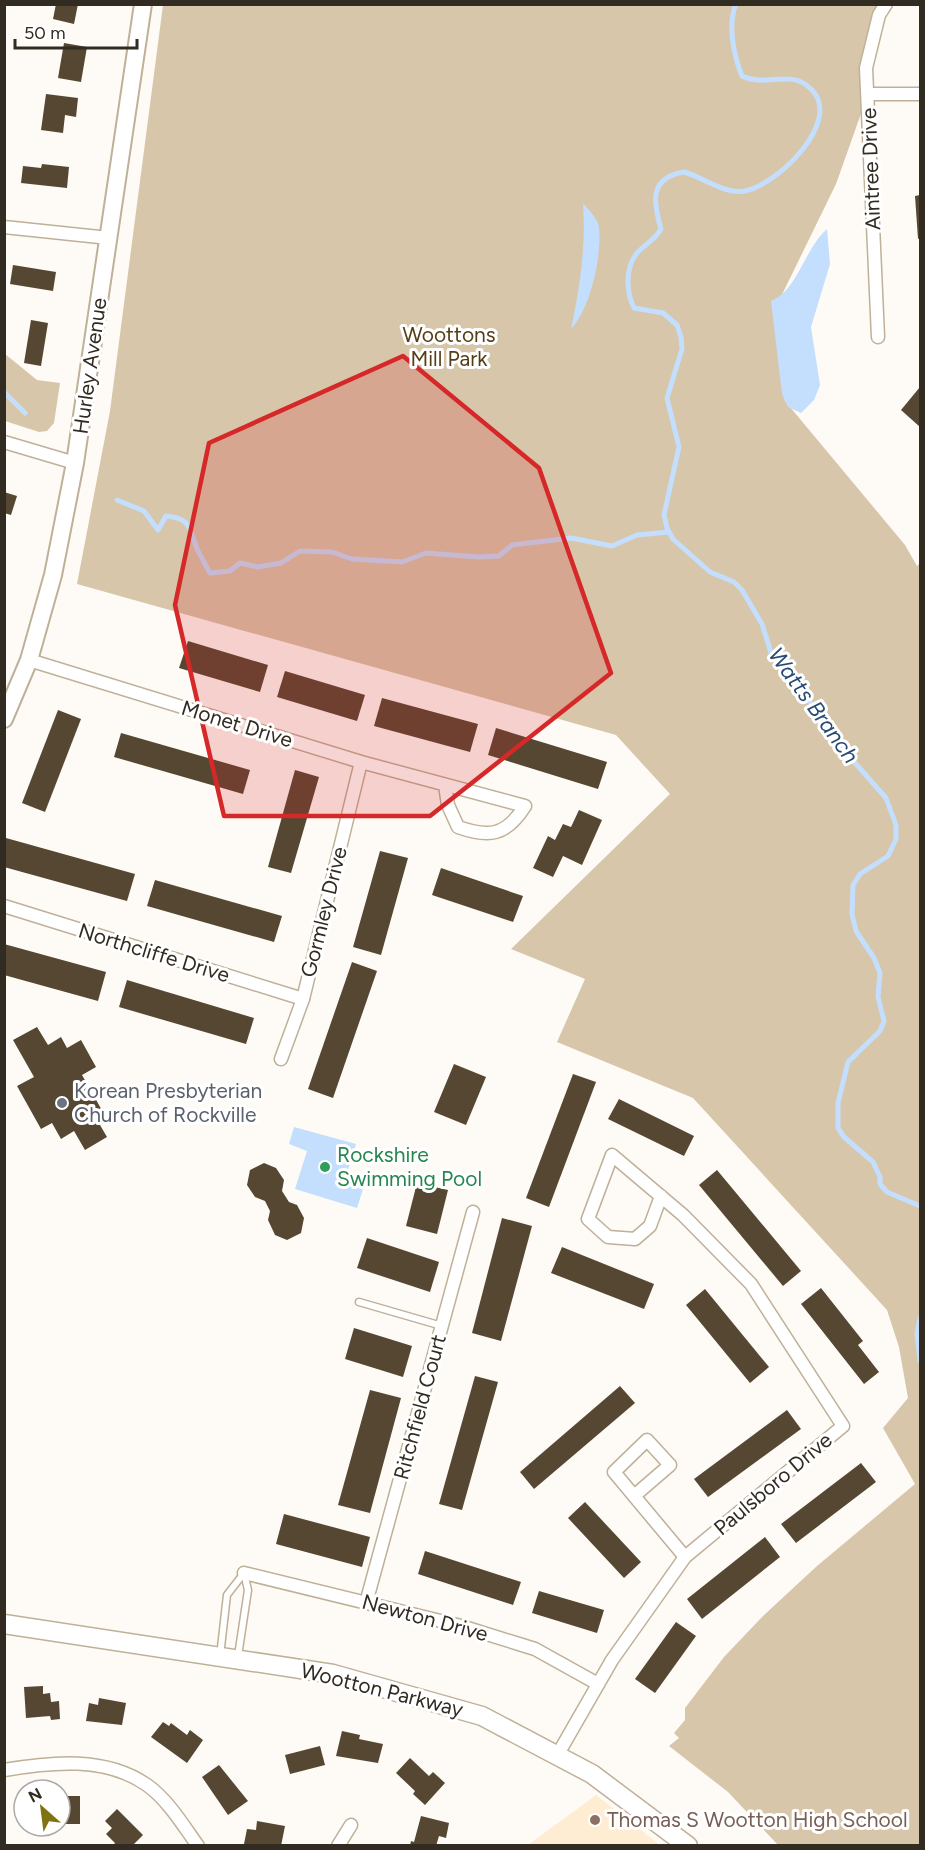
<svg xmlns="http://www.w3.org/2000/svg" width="925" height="1850" viewBox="0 0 925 1850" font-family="Figtree,sans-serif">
  <rect width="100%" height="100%" fill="#fefbf6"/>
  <polygon fill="#feedd3" points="596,1795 660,1845 528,1845"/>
  <g fill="#d7c6aa">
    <polygon points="163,5 886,5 879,15 868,94 836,184 775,309 785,401 905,545 917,566 920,563 920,1845 778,1845 728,1792 669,1746 679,1738 674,1733 685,1720 685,1708 724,1657 763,1616 817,1566 915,1484 883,1428 908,1398 899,1347 887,1310 693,1098 557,1042 585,979 511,949 670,794 616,735 77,584 110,411"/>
    <polygon points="5,354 37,380 60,383 54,423 47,431 39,432 5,421"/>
  </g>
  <g fill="#c4defd">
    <path d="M583,203c5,6 15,16 16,24 3,28 -8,81 -28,102 9,-43 15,-82 12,-126z"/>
    <path d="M827,229l3,35 -19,63 9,58 -6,15 -13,13 -13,-6 -6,-13 -11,-93c26,-10 34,-53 56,-72z"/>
    <polygon points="294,1127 356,1144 344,1183 363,1189 357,1208 295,1189 307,1151 289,1144"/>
  </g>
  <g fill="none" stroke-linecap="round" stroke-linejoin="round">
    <g stroke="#c4defd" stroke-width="5">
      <path d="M736,4c-9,21 -2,52 6,72 24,12 48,-8 69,13 33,32 -34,96 -66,102 -20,4 -42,-14 -61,-19 -35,6 -31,29 -23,57 -6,11 -17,16 -24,24 -12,15 -11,39 -3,55l29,5 14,12 4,12 1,12 -15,49 12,49 -15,68 3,13 6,11 37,33 24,10 8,8 20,34 10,32 35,41 19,33 60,68 10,27v14l-8,17 -28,18 -7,11 -1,29 4,17 18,27 6,15 -2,24 6,24 -4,10 -32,31 -10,41v25l6,9 29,25 7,15v7l7,8 33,14"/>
      <polyline points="4,392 25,413"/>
      <path d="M117,500l27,11 14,19 8,-14c27,2 23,15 32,35 4,7 8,15 12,22l20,-2 10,-8 18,4 23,-4 19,-12 32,1 20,7 50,3 24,-9 52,4 21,-1 13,-11 59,-7 41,8 25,-11 32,-3"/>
      <polyline points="920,1318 917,1333 920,1361"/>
    </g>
  </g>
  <g fill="#554732">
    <polygon points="56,4 78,4 74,24 53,19"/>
    <polygon points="64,43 87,47 81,82 58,78"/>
    <polygon points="46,94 78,98 76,117 65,115 63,133 41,130"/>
    <polygon points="42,164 69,167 67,188 21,183 23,166 41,168"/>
    <polygon points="920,195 920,238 918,239 915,196"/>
    <polygon points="13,265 56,272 53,291 10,284"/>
    <polygon points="31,320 48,323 41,366 24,363"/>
    <polygon points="920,387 920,427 901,410"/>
    <polygon points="4,492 17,496 11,515 4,513"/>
    <polygon points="188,641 268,665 260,692 179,668"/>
    <polygon points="285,671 365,695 357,721 277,697"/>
    <polygon points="382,698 478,724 470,752 374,726"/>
    <polygon points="58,710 81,719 45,812 22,803"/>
    <polygon points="496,728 607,762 598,789 488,755"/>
    <polygon points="121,733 250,770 243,794 114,757"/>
    <polygon points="295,770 319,777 291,873 268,867"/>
    <polygon points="579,810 602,820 582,865 563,856 553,877 533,868 548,836 555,840 563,824 571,827"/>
    <polygon points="6,838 135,874 127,901 4,867"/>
    <polygon points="380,851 408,858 381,955 353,947"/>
    <polygon points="441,868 523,896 513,922 432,895"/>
    <polygon points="155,880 282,916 274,942 147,906"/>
    <polygon points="4,944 106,972 98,1001 4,975"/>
    <polygon points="352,962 377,971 333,1098 308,1089"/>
    <polygon points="127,980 254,1018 246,1044 119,1007"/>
    <polygon points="37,1027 48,1045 61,1037 67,1048 81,1040 96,1067 82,1075 108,1121 100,1125 107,1137 85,1150 74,1131 61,1139 52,1123 41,1129 17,1086 34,1077 13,1040"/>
    <polygon points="454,1064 486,1077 466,1125 434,1112"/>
    <polygon points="573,1074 596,1082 549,1207 526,1198"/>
    <polygon points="619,1099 694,1136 684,1156 608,1119"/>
    <polygon points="264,1163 276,1168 284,1180 282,1191 289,1202 297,1205 304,1218 301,1233 287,1240 275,1235 268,1220 270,1211 265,1201 255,1197 247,1185 250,1170"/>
    <polygon points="717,1170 801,1271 783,1286 699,1185"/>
    <polygon points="417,1183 448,1190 437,1234 406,1226"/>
    <polygon points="502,1218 532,1226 501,1341 472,1333"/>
    <polygon points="367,1238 439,1262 430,1292 357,1268"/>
    <polygon points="562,1247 654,1284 644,1309 551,1273"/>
    <polygon points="821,1288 863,1341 858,1345 879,1372 864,1384 801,1304"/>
    <polygon points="705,1289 769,1367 750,1383 686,1305"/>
    <polygon points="354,1328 412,1346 403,1377 345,1359"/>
    <polygon points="475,1376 498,1382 462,1510 439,1504"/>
    <polygon points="620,1386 635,1403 534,1489 520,1472"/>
    <polygon points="370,1390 401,1398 370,1513 338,1505"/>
    <polygon points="787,1410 801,1429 708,1497 694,1479"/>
    <polygon points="861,1463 876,1482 796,1543 781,1524"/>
    <polygon points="585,1502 641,1562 624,1578 568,1518"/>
    <polygon points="284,1514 370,1537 362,1567 276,1544"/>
    <polygon points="765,1537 780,1557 702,1619 687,1599"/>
    <polygon points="425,1551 521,1582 513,1605 418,1574"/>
    <polygon points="539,1591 604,1610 597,1633 532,1613"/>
    <polygon points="676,1622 696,1636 655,1693 635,1679"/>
    <polygon points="43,1686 43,1694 50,1693 51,1702 59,1701 60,1719 51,1720 50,1716 26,1718 24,1687"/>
    <polygon points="99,1698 126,1703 122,1725 86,1721 89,1703 98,1705"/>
    <polygon points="163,1722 169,1726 171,1723 187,1735 190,1730 203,1740 187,1763 151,1737"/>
    <polygon points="342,1731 360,1735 359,1739 383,1744 378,1763 336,1756"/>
    <polygon points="320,1746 325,1765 290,1774 285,1755"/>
    <polygon points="410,1758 429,1776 433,1772 445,1783 425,1805 413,1794 415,1791 396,1773"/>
    <polygon points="219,1765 248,1801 228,1815 202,1777"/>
    <polygon points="62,1796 80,1796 80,1824 61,1824"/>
    <polygon points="117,1809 143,1835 132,1846 113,1846 115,1843 106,1834 112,1828 105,1821"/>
    <polygon points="421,1816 449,1823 446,1838 439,1836 436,1846 410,1846 411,1841 414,1842"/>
    <polygon points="257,1821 285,1826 281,1846 244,1844 247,1829 256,1830"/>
  </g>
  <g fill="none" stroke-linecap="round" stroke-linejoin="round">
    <defs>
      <g id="service">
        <polyline points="359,1302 442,1326"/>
        <polyline points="220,1656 227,1595 244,1573"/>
        <polyline points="238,1656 248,1590 244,1573"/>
      </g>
      <g id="minor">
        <polyline points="868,94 920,94"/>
        <polyline points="4,227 109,238"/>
        <polyline points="878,337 866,68 879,15 886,4"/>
        <polyline points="4,442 75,463"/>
        <path d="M29,660l332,102 164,44c-19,30 -36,32 -67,21l-10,-22 -3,-20"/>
        <polyline points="4,906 303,999"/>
        <polyline points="281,1059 303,999 361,762"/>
        <polyline points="634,1496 670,1465 647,1440 614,1472 685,1557"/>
        <polyline points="244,1573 461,1626 535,1649 598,1684"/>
        <polyline points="366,1603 473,1212"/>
        <polyline points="558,1754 612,1660 685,1557 843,1426 751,1284 683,1215 612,1155 588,1219 608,1237 635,1239 650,1226 661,1196"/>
        <path d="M4,1770c47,-8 102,-14 143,15 21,15 36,40 51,61"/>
        <polyline points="338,1846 351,1825"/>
      </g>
      <polyline id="tertiary" points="4,719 29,660 53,575 75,463 143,4"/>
      <polyline id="secondary" points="4,1624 333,1674 482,1716 592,1774 688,1846"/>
    </defs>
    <use href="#service" stroke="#bfb098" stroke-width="9"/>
    <use href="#minor" stroke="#bfb098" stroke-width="15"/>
    <use href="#tertiary" stroke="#bfb098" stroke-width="20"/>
    <use href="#secondary" stroke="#bfb098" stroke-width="21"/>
    <use href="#service" stroke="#fff" stroke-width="6"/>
    <use href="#minor" stroke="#fff" stroke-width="12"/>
    <use href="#tertiary" stroke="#fff" stroke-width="16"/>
    <use href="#secondary" stroke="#fff" stroke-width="18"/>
  </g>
  <path fill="#d62828" fill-opacity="0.2" stroke="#d62828" stroke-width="4.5" stroke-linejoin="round" d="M403,356l136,112 72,205 -181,143h-206l-49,-211 34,-162z"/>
  <circle fill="#6b7280" stroke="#fff" stroke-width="2" cx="62" cy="1103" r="6"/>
  <circle fill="#2e9e5b" stroke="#fff" stroke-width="2" cx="325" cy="1167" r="6"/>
  <circle fill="#8d6e63" stroke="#fff" stroke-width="2" cx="595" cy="1820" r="6"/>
  <g text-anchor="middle" stroke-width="6" stroke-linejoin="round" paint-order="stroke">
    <g font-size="21" fill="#312b21" stroke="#fff">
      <text transform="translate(871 169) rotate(-92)" y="7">Aintree Drive</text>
      <text transform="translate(90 366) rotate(-82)" y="7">Hurley Avenue</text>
      <text transform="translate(237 724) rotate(17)" y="7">Monet Drive</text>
      <text transform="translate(324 912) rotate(-76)" y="7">Gormley Drive</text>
      <text transform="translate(154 953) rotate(17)" y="7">Northcliffe Drive</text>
      <text transform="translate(420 1407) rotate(-75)" y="7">Ritchfield Court</text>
      <text transform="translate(773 1484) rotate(-40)" y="7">Paulsboro Drive</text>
      <text transform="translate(425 1618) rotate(15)" y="7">Newton Drive</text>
      <text transform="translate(382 1690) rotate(14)" y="7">Wootton Parkway</text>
    </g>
    <g font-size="21" fill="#553e15" stroke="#fff">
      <text x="449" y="342">Woottons<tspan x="449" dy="24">Mill Park</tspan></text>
    </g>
    <g font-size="21" fill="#5b616d" stroke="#fff" text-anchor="start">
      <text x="74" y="1098">Korean Presbyterian<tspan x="74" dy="24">Church of Rockville</tspan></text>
    </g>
    <g font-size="21" fill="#27864d" stroke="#fff" text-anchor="start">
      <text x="337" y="1162">Rockshire<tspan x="337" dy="24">Swimming Pool</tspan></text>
    </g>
    <g font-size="21" fill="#785e54" stroke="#fff" text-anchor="start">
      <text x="607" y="1827">Thomas S Wootton High School</text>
    </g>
    <g font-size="22" font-style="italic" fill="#274b74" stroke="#fff">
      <text transform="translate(814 705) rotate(54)" y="8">Watts Branch</text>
    </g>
  </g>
  <rect width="925" height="1850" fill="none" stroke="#312b21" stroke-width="12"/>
  <g transform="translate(42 1808) rotate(332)"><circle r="28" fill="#ffffff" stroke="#adaaa6" stroke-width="1.5"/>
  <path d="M0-4.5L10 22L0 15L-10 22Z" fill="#7f7213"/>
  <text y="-9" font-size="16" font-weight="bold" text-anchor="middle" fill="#312b21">N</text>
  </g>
  <path d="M15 39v9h122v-9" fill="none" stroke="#312b21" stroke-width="3"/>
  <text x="24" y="39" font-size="18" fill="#312b21" stroke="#ffffff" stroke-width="4.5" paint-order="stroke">50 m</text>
</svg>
